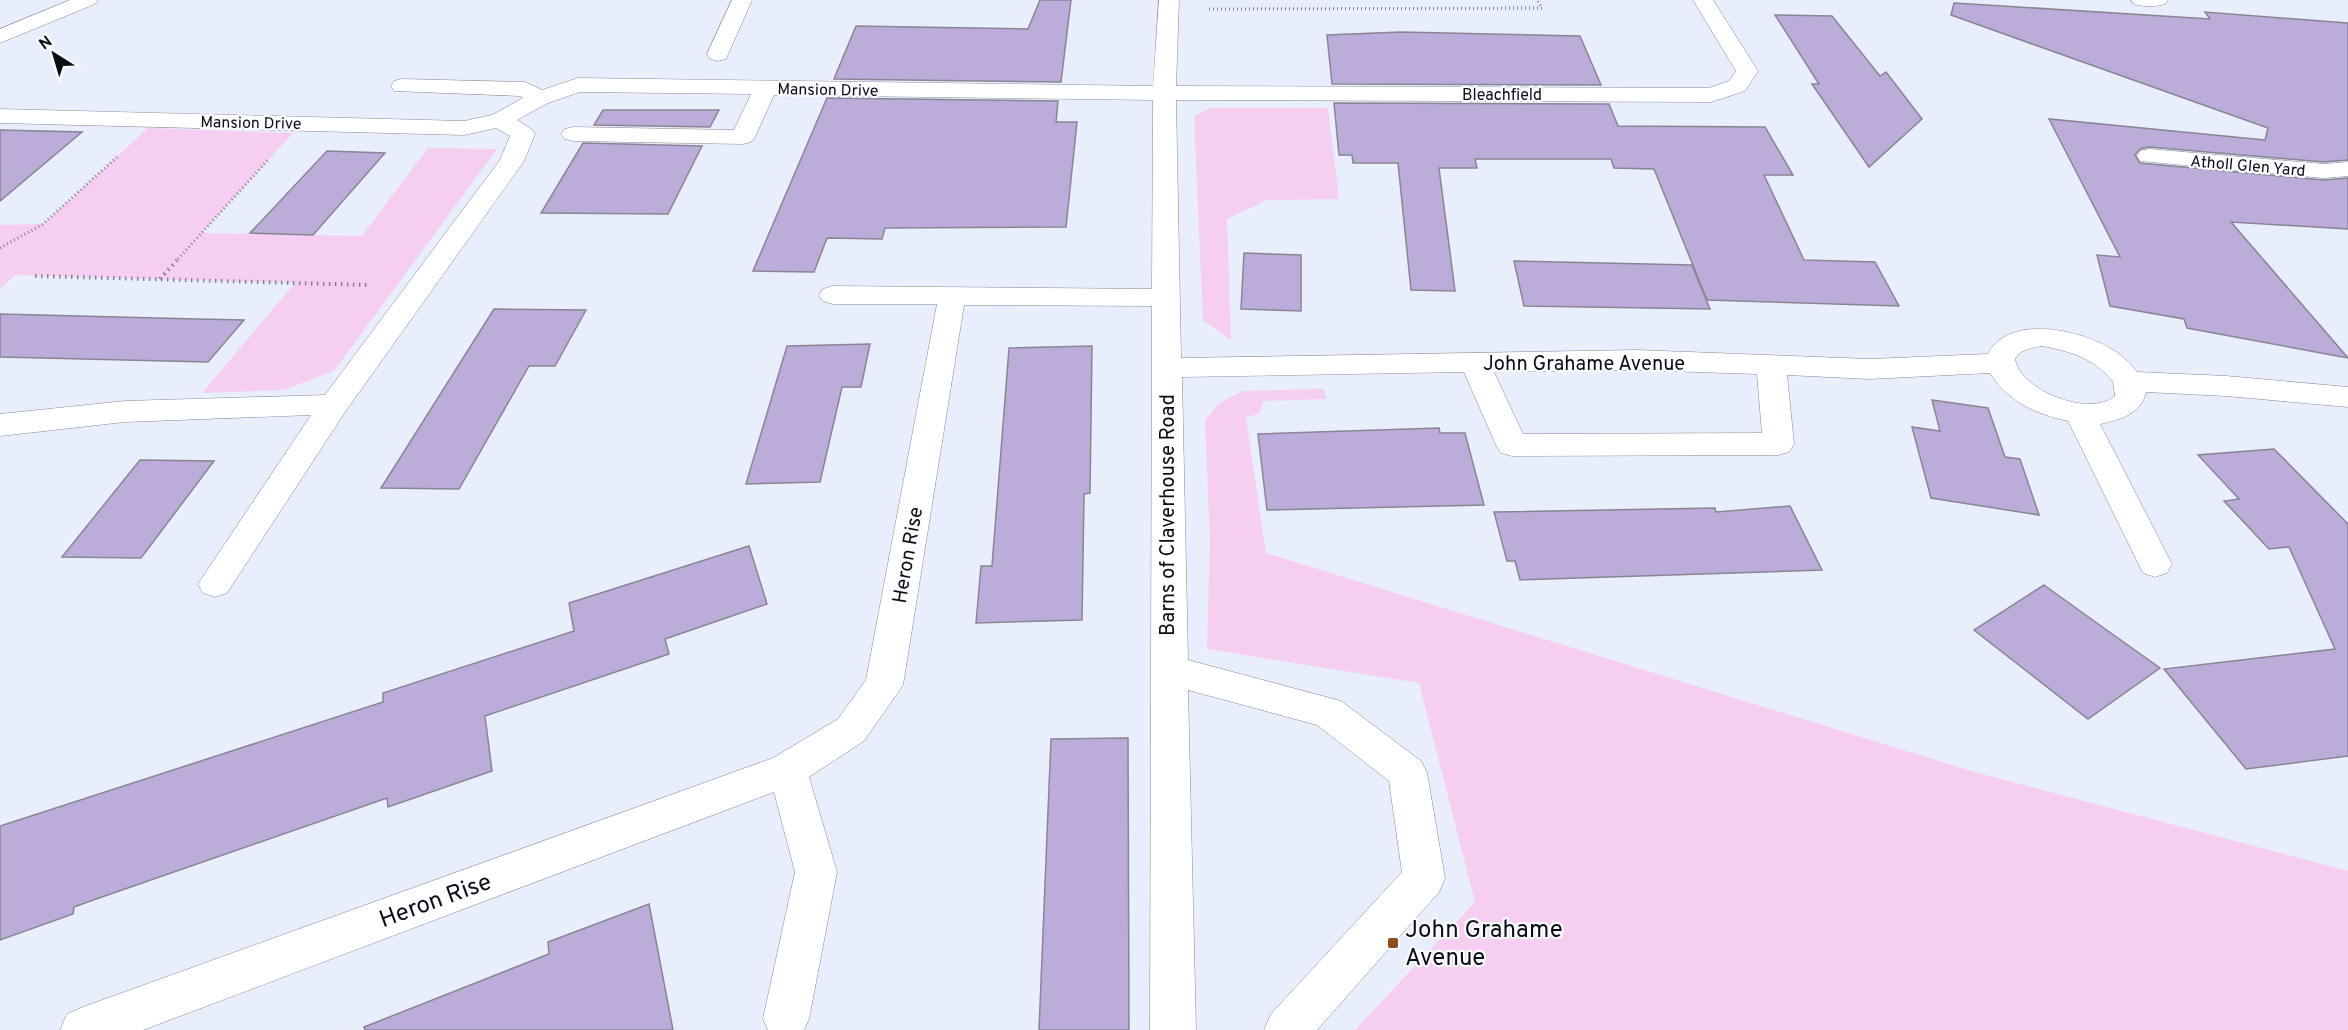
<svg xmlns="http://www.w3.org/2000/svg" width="2348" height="1030" viewBox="0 0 2348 1030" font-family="Overpass,sans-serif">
  <rect width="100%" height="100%" fill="#e9eefd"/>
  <g fill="#f5cef1">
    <polygon points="1211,108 1328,108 1339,199 1267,200 1227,219 1231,340 1203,320 1194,116"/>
    <polygon points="148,128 293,133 202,233 362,236 428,148 497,149 334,371 284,390 202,393 295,283 15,275 0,289 0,225 43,224"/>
    <polygon points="1324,389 1326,399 1263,401 1260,413 1246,418 1266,553 1971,771 2348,871 2348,1030 1355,1030 1475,902 1419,683 1207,649 1210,541 1205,420 1218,404 1243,391"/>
  </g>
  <g fill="#bbacd9" stroke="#898592" stroke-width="1.5">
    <polygon points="1040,0 1071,0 1061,82 834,79 856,26 1028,29"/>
    <polygon points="1954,3 2210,19 2205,12 2348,23 2348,160 2324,162 2149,147 2140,149 2135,155 2140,163 2324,180 2348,178 2348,229 2231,222 2348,358 2187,328 2184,319 2110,306 2097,255 2120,257 2049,119 2265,140 2268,128 1951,15"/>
    <polygon points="1775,15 1832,16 1880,76 1886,72 1922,119 1869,167 1812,84 1819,84"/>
    <polygon points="1401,32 1580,36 1601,85 1332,84 1327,35"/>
    <polygon points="827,98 1058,101 1056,122 1077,122 1066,227 885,228 882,239 827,238 814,272 753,271"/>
    <polygon points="1334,103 1609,104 1618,126 1765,127 1793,175 1764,175 1804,260 1875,262 1899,306 1707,300 1654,169 1614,168 1611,159 1475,159 1477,168 1439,168 1455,291 1411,290 1398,163 1353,163 1352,155 1339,155"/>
    <polygon points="603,110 719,110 710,127 594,125"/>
    <polygon points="0,130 82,132 0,201"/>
    <polygon points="583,143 702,146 668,214 541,213"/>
    <polygon points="327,151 385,153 313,235 250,233"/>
    <polygon points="1244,253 1301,255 1301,311 1241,309"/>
    <polygon points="1514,261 1692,265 1710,309 1524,306"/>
    <polygon points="494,309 586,310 555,366 529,366 459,489 381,488"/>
    <polygon points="0,314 197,319 244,320 208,362 0,357"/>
    <polygon points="870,344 861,387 842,387 820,482 746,484 787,346"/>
    <polygon points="1092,346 1090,493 1084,494 1082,620 976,623 981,566 992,566 1009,348"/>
    <polygon points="1932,400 1988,408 2005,457 2020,459 2039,515 1931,498 1912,427 1940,431"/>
    <polygon points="1439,428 1440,433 1465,433 1484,505 1267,510 1258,434"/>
    <polygon points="2274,449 2348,524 2348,756 2246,769 2164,669 2335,649 2289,547 2269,549 2224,501 2239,499 2198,455"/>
    <polygon points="140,460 214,461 141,558 62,557"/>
    <polygon points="1790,506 1822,570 1520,580 1515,561 1507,561 1494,512 1715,508 1716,512"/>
    <polygon points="749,546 767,604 665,639 669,654 485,716 492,771 388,807 387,798 99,898 74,907 73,914 0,940 0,826 383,702 383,693 574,631 569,603"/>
    <polygon points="2044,585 2101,626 2160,668 2088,719 1974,630"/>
    <polygon points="1128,738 1129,1030 1039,1030 1051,739"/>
    <polygon points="649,904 673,1030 365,1030 364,1027 549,954 548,942"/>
  </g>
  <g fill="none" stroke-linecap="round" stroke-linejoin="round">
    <defs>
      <g id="minor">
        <polygon points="70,0 98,0 95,4 0,43 0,29"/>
        <polygon points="732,0 752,0 726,59 718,61 710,59 707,54"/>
        <path d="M1159,0h20l-3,86 533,2 20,-7 7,-10 -43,-71h20l45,71 -13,20 -34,11 -535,-2 5,258 456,-8 233,9 118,-5c21,-41 94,-24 125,-4 10,6 17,13 24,22l89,4 122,11v20l-122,-11 -80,-4c-5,22 -26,28 -46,32l72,140 -5,9 -12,4 -12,-4 -75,-152c-32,-7 -60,-19 -78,-48l-120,6 -83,-4 7,69 -5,8 -11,3 -266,1 -11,-3 -5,-8 -32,-73 -282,5 6,283 153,41 80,60 6,12 18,105 -6,14 -122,138h-53l7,-16 131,-142 -13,-91 -72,-56 -129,-35 8,340h-46l2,-724 -188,-1 -61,380 -39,56 -55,36 28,95 -28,147 -5,11h-36l-5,-11 32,-147 -21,-80 -631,238h-83l7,-16 16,-7 690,-249 65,-39 28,-39 71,-376h-104l-10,-3 -4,-6 4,-6 10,-3 319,3 1,-189 -379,-5 -19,42 -4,5 -8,2 -170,-3 -8,-2 -4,-5 4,-5 8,-2 161,3 17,-36 -171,-2 -32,11 -31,17 14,9 4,5 -11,27 -179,251 -118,181 -12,4 -12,-4 -5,-9 113,-169 -186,7 -125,14v-22l125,-13 200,-6 175,-235 10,-24 -14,-8 -32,7 -464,-12v-14l464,12 28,-6 31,-17 -3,-2 -126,-5 -3,-5 3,-5 8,-2 123,3 17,8 36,-12 575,8zM2042,346c28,5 54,13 71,36l2,14c-25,22 -94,-5 -100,-37 5,-10 17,-11 27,-13zM1637,370l120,4 5,59 -239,1 -29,-62z"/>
        <path d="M2131,0h37l-3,4c-10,3 -21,3 -31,0z"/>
        <polygon points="2149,149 2324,164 2348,162 2348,176 2324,178 2140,161 2137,156 2140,151"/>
      </g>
    </defs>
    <use href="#minor" stroke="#848896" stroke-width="1"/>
    <g stroke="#81848e" stroke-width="3" stroke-dasharray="1 3" stroke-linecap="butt">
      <polyline points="1209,9 1542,8 1537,0"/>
      <polyline points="0,248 43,224 117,157"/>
      <polyline points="178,259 268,160"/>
    </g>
    <g stroke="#81848e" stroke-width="4" stroke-dasharray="1.5 4.5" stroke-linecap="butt">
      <polyline points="35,276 370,285"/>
      <polyline points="160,279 179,258"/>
    </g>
    <use href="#minor" fill="#fff" fill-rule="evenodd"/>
  </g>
  <rect fill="#8f4e19" stroke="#fbfcff" stroke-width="2" x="1387" y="937" width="12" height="12" rx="3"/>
  <g text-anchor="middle" stroke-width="4.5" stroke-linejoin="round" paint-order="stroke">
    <g font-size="16" fill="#0c0d12" stroke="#fbfcff">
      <text transform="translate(828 89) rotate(1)" y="6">Mansion Drive</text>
      <text x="1502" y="100">Bleachfield</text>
      <text transform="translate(251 122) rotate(1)" y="6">Mansion Drive</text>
      <text transform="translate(2248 165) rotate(5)" y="6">Atholl Glen Yard</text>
    </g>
    <g font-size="20" fill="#0c0d12" stroke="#fbfcff">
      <text x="1584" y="370">John Grahame Avenue</text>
      <text transform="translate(1167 515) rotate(-90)" y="7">Barns of Claverhouse Road</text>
      <text transform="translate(907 555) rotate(-80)" y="7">Heron Rise</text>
    </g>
    <g font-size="24" fill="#0c0d12" stroke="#fbfcff">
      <text transform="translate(435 900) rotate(-20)" y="8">Heron Rise</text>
    </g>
    <g font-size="24" fill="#0c0d12" stroke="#fbfcff" text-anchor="start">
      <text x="1405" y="937">John Grahame<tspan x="1405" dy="28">Avenue</tspan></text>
    </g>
  </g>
  <g transform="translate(54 54) rotate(323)" stroke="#fbfcff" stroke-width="4.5" paint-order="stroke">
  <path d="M0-4.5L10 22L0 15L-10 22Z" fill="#0c0d12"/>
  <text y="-9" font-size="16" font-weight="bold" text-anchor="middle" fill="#0c0d12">N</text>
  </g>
</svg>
